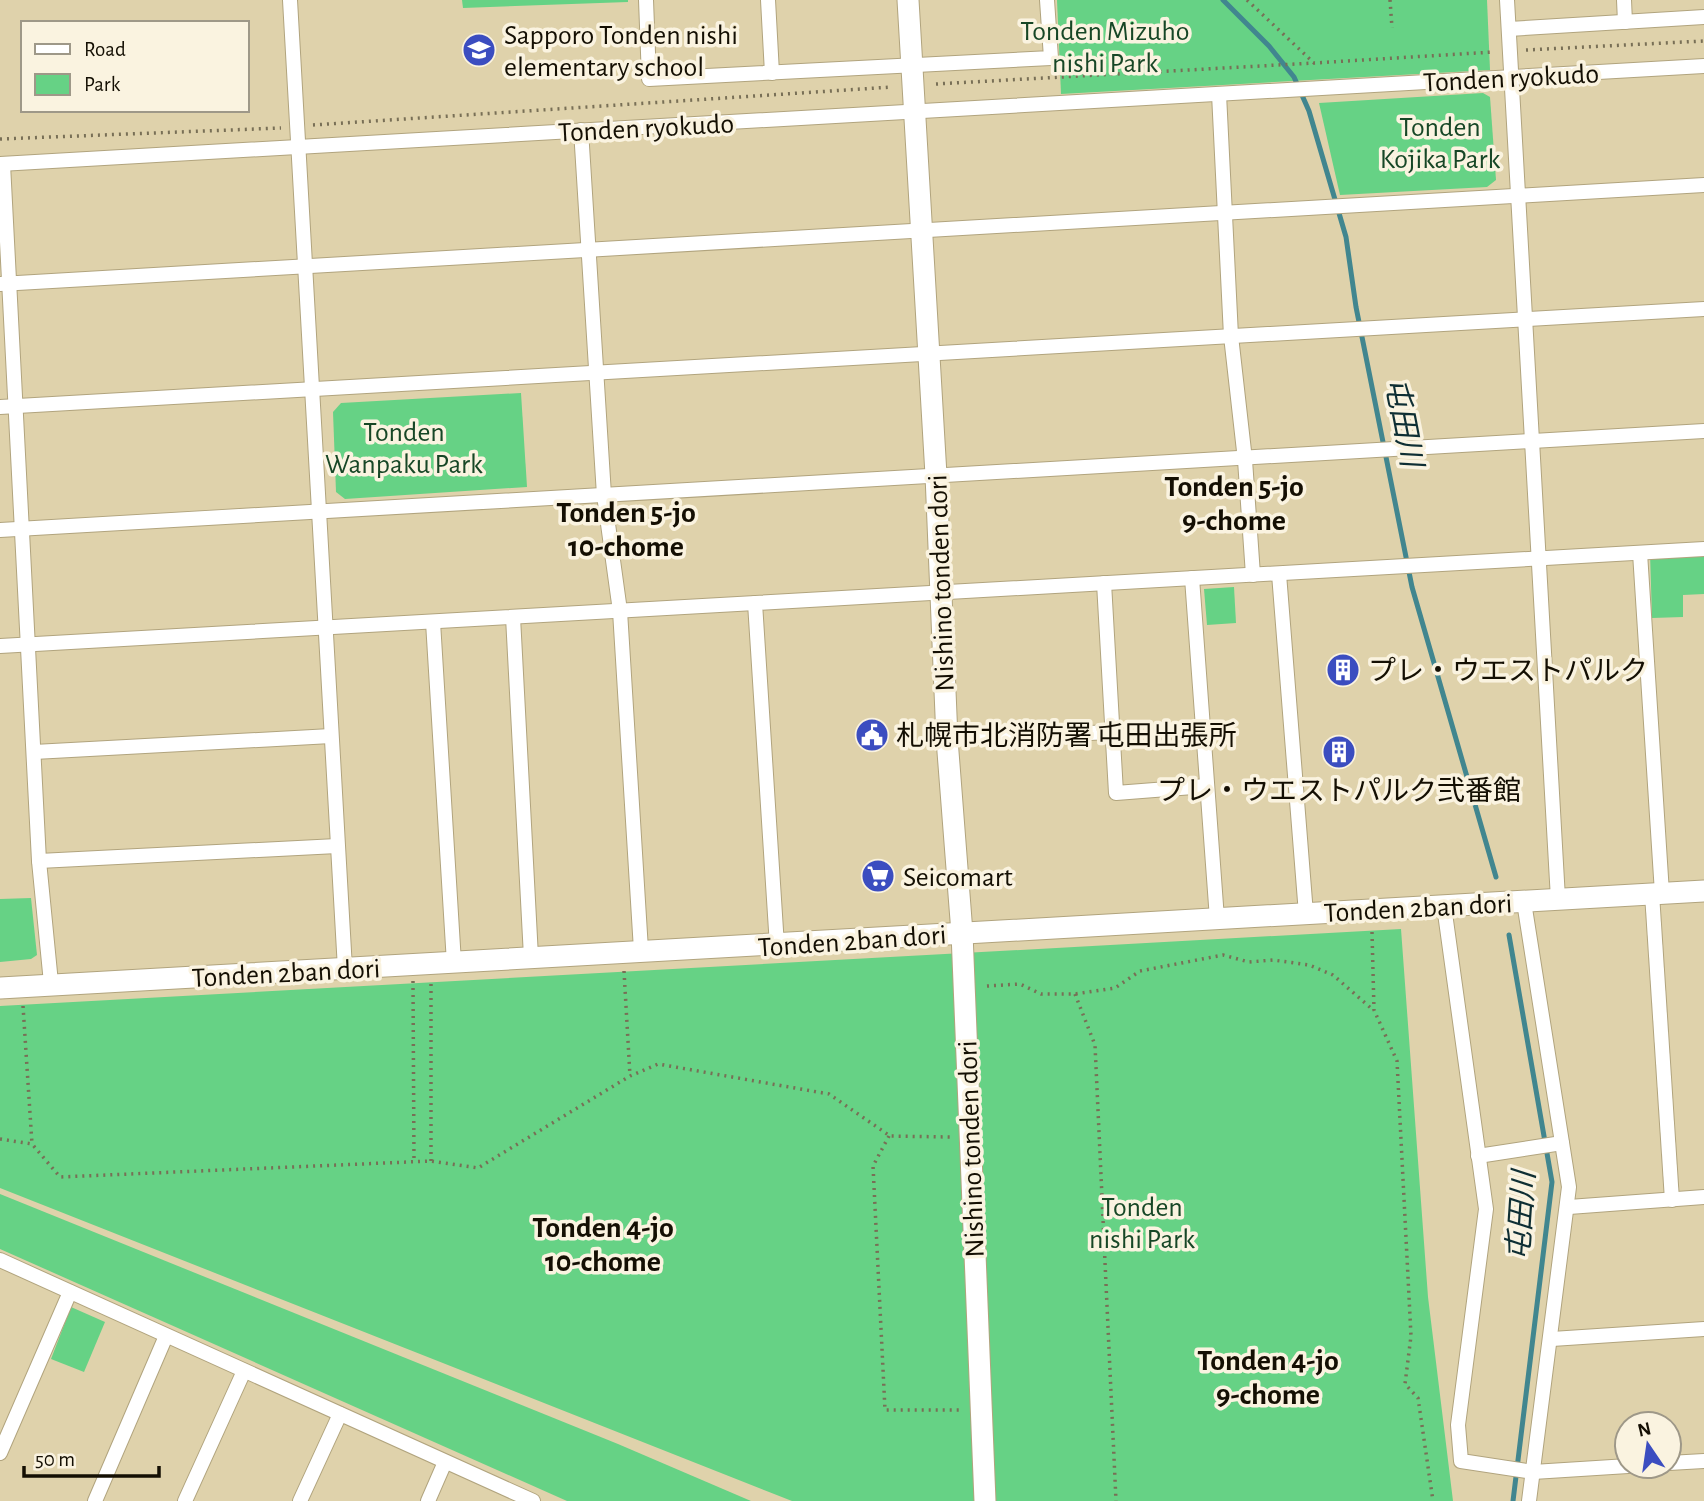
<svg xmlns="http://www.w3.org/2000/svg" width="1704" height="1501" viewBox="0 0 1704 1501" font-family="'Alegreya Sans','Noto Sans JP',sans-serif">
  <rect width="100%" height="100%" fill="#dfd2ab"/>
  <g fill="#66d285">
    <polygon points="462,0 628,0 628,2 463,8"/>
    <polygon points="1057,0 1487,0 1490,70 1061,94"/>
    <polygon points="1483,93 1490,97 1496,180 1487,187 1340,195 1319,103"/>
    <polygon points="521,393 527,487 345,499 336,492 333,412 341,403"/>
    <polygon points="1704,552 1704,594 1683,595 1683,617 1652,618 1650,553"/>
    <polygon points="1234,587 1236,623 1207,625 1204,589"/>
    <polygon points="31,898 37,955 31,959 0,962 0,899"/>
    <polygon points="1401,929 1428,1297 1453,1501 792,1501 0,1188 0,1006"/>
    <polygon points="0,1194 618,1444 751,1501 567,1501 0,1249"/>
    <polygon points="71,1307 105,1322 84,1372 51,1359"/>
  </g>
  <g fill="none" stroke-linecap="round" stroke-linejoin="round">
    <g stroke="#41868f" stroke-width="5">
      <polyline points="1223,0 1269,46 1294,77 1309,111 1346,237 1356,307 1412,587 1496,877"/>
      <polyline points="1509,935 1552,1182 1513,1501"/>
    </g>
    <defs>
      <g id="street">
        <polyline points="290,0 345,969"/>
        <polyline points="646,0 649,79 1051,58 1047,0"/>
        <polyline points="768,0 772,73"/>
        <polyline points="1507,0 1558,899"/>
        <polyline points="1624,0 1625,22"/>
        <polyline points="1509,29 1704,17"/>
        <polyline points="1219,94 1231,336 1245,460 1253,575"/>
        <polyline points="581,130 604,495 620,611 641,950"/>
        <polyline points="0,164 1704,66"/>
        <polyline points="3,164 39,861 51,983"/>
        <polyline points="0,284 1704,185"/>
        <polyline points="0,407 1704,309"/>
        <polyline points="0,530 1704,431"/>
        <polyline points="1640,553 1662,893"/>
        <polyline points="1279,574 1306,914"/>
        <polyline points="1192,578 1217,919"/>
        <polyline points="1104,583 1116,793 1206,786"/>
        <polyline points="755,603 777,946"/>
        <polyline points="513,617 531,957"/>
        <polyline points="433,622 454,963"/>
        <polyline points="0,646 1704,549"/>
        <polyline points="947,739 1113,732"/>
        <polyline points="34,752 331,736"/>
        <polyline points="39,861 337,846"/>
        <polyline points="1652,894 1672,1200"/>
        <polyline points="1524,902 1569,1187 1529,1501"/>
        <polyline points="1444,906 1486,1209 1458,1425 1461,1461 1533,1472 1628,1466"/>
        <polyline points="1478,1156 1562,1143"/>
        <polyline points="1569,1207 1704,1197"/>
        <polyline points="0,1260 533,1501"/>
        <polyline points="1552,1339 1704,1329"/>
        <polyline points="0,1453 70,1292"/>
        <polyline points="1669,1463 1704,1461"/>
        <polyline points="95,1501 166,1336"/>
        <polyline points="185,1501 244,1371"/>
        <polyline points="300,1501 340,1414"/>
        <polyline points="428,1501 445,1462"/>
      </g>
      <g id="secondary">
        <polyline points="908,0 936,475 947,739 962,933 985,1501"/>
        <polyline points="0,988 1704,891"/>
      </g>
    </defs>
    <use href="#street" stroke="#b1a47e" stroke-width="16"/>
    <use href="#secondary" stroke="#b1a47e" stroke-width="23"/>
    <g stroke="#786f56" stroke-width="3.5" stroke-dasharray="2 5" stroke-linecap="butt">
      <polyline points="1247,0 1314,63 1493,52"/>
      <polyline points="1390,0 1392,28"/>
      <polyline points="1526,50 1704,41"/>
      <polyline points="936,84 1314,63"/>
      <polyline points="313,125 892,87"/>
      <polyline points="0,139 281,128"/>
      <polyline points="1372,932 1374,1010 1397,1061 1411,1336 1405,1384 1418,1398 1433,1501"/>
      <polyline points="624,971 630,1076"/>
      <polyline points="413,981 414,1162"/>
      <polyline points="987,986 1020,984 1041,994 1075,994 1115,988 1140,971 1223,955 1249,962 1273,960 1309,965 1333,975 1372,1009"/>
      <polyline points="1075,994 1095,1045 1116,1501"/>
      <polyline points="23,1006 32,1144"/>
      <polyline points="889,1136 873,1166 885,1410 962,1410"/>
      <polyline points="0,1139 32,1144 60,1177 431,1161 478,1168 630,1076 658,1064 829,1094 890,1136 950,1137"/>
      <polyline points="431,1161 431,980"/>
    </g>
    <use href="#street" stroke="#fff" stroke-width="14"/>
    <use href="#secondary" stroke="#fff" stroke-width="21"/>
  </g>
  <defs>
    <symbol id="school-disc" viewBox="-11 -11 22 22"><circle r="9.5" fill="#3b4dc0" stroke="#faf3e0"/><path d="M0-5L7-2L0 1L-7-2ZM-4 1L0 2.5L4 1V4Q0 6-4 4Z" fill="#fff"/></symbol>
    <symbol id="building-disc" viewBox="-11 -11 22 22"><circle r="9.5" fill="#3b4dc0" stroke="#faf3e0"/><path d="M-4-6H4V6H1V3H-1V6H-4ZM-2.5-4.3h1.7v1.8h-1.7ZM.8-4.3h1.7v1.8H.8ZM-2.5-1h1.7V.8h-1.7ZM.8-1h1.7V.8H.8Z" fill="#fff"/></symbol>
    <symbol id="civic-disc" viewBox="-11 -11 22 22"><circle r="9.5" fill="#3b4dc0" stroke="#faf3e0"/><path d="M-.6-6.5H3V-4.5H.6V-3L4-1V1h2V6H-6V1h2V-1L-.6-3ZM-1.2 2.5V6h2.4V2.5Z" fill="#fff"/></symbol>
    <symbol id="supermarket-disc" viewBox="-11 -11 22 22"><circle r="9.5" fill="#3b4dc0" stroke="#faf3e0"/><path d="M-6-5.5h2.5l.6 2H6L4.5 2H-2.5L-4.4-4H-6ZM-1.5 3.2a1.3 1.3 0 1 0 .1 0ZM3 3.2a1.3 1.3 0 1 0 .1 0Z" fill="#fff"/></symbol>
  </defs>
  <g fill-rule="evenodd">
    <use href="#school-disc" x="460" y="31" width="38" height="38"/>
    <use href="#building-disc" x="1324" y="651" width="38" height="38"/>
    <use href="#civic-disc" x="853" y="716" width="38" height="38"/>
    <use href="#building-disc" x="1320" y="733" width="38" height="38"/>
    <use href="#supermarket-disc" x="859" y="857" width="38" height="38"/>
  </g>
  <g text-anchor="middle" stroke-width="7" stroke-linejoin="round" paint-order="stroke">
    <g font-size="28" fill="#174726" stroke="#faf3e0">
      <text x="1105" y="40">Tonden Mizuho<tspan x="1105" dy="32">nishi Park</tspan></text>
      <text x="1440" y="136">Tonden<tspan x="1440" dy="32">Kojika Park</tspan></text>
      <text x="404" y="441">Tonden<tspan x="404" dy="32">Wanpaku Park</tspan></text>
      <text x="1142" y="1216">Tonden<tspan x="1142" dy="32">nishi Park</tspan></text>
    </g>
    <g font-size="28" fill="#140f03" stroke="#faf3e0" text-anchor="start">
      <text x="504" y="44">Sapporo Tonden nishi<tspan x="504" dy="32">elementary school</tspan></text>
      <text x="1368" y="680">プレ・ウエストパルク</text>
      <text x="896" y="745">札幌市北消防署 屯田出張所</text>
      <text x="1339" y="800" text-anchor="middle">プレ・ウエストパルク弐番館</text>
      <text x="903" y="886">Seicomart</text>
    </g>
    <g font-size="28" fill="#140f03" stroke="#faf3e0">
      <text transform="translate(1511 77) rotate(-3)" y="10">Tonden ryokudo</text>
      <text transform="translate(646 127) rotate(-3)" y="10">Tonden ryokudo</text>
      <text transform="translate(940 583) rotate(-92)" y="10">Nishino tonden dori</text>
      <text transform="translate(1418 907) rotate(-3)" y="10">Tonden 2ban dori</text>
      <text transform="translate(852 940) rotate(-4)" y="10">Tonden 2ban dori</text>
      <text transform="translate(286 972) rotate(-3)" y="10">Tonden 2ban dori</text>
      <text transform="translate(970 1149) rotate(-92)" y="10">Nishino tonden dori</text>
    </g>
    <g font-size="30" font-style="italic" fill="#0f2f34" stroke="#faf3e0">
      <text transform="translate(1404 422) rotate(79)" y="10">屯田川</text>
      <text transform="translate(1521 1216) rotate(-86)" y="10">屯田川</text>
    </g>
    <g font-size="30" font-weight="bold" fill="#140f03" stroke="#faf3e0">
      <text x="1234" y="496">Tonden 5-jo<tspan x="1234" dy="34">9-chome</tspan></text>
      <text x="626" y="522">Tonden 5-jo<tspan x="626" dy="34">10-chome</tspan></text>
      <text x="603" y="1237">Tonden 4-jo<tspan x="603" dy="34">10-chome</tspan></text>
      <text x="1268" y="1370">Tonden 4-jo<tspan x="1268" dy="34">9-chome</tspan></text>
    </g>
  </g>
  <rect x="21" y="21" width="228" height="91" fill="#faf3e0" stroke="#9e9888" stroke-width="2"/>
  <rect x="35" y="44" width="35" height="10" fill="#ffffff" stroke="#9e9888" stroke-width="2"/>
  <text x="84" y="56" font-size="21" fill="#140f03">Road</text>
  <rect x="35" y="74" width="35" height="21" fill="#66d285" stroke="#9e9888" stroke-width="2"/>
  <text x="84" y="91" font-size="21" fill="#140f03">Park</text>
  <g transform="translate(1648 1445) rotate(347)"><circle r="33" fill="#faf3e0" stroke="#9e9888" stroke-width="2"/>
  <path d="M0-5L12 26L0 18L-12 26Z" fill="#3b4dc0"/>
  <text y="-10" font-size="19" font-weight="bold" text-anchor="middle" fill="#140f03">N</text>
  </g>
  <path d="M24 1466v10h135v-10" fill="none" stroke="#140f03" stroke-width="3.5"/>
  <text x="35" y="1466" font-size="21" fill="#140f03" stroke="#faf3e0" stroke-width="5" paint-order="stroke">50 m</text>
</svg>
